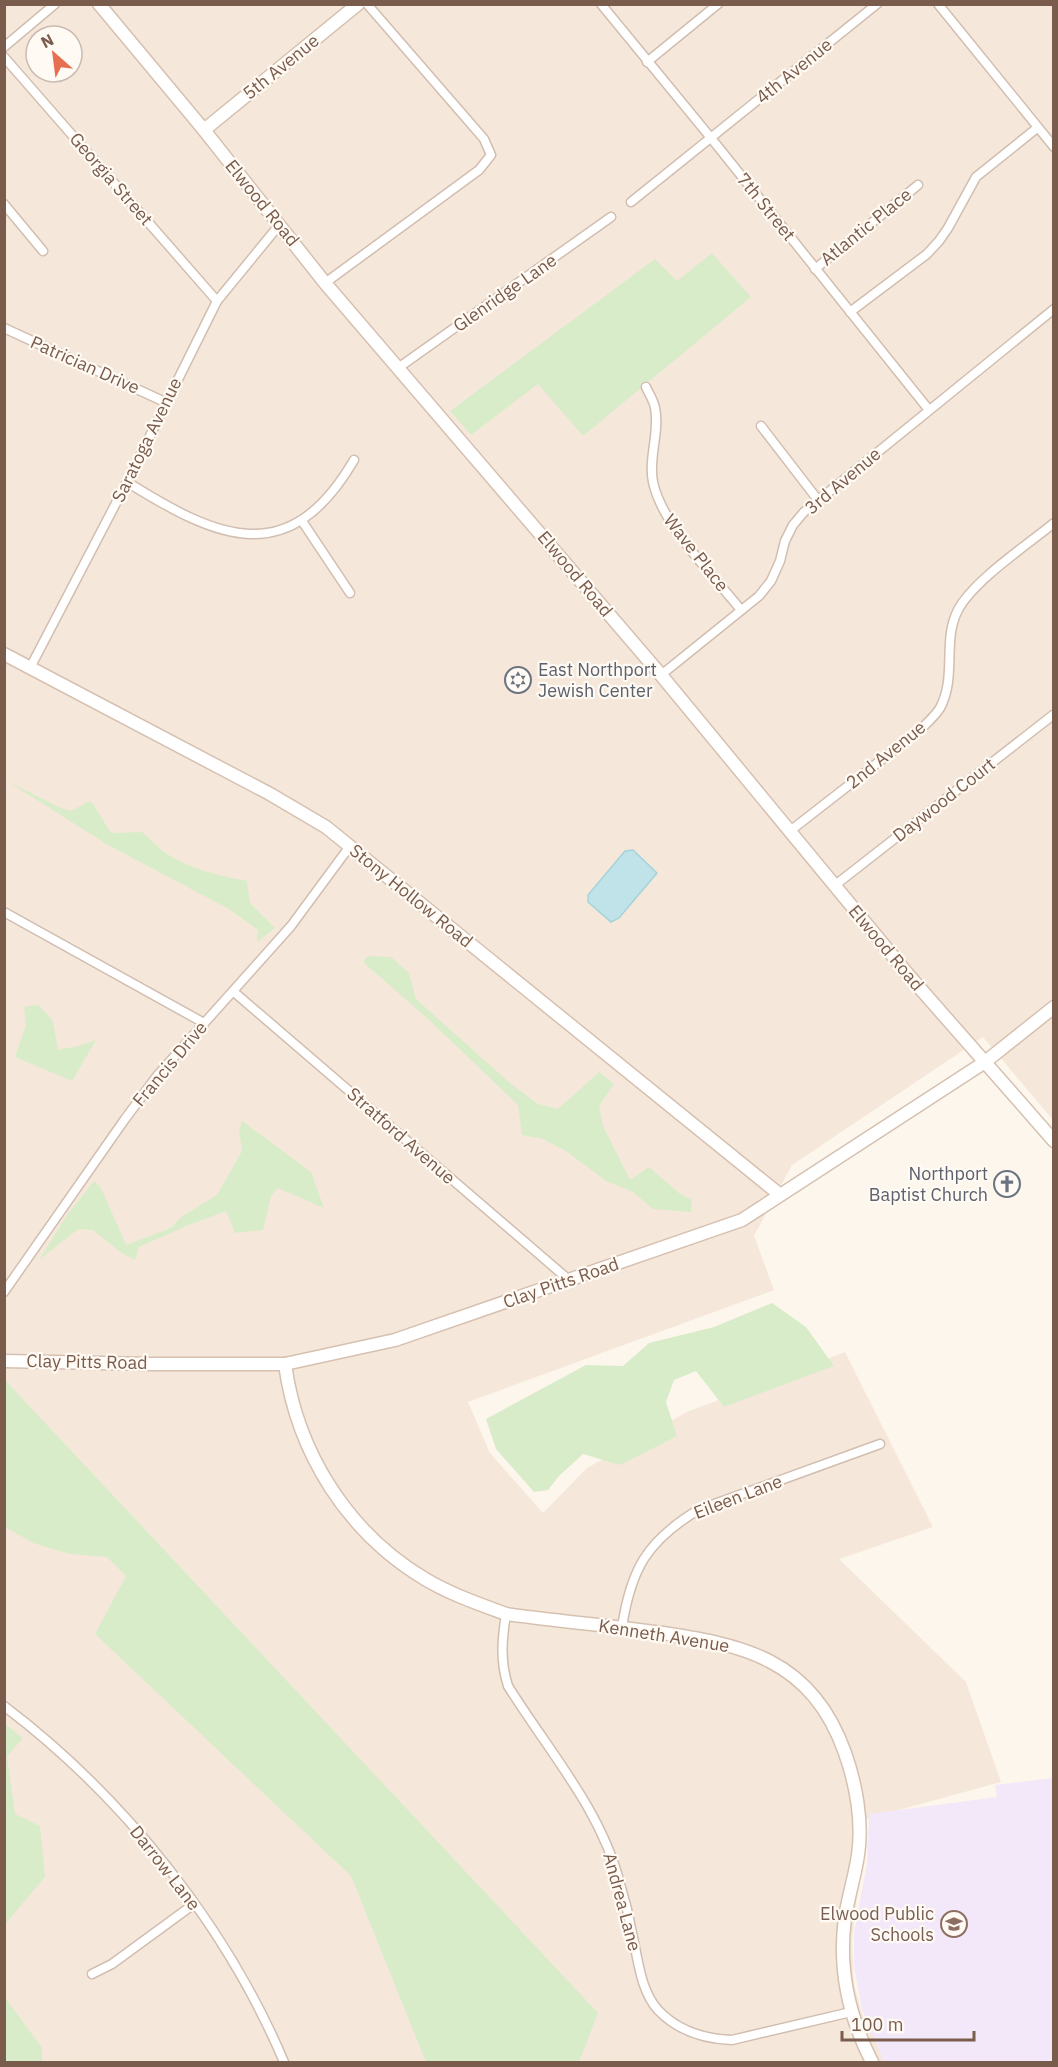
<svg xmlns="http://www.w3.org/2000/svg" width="1058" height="2067" viewBox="0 0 1058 2067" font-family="'IBM Plex Sans',sans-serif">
  <rect width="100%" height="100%" fill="#fdf6ec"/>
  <path fill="#f5e8da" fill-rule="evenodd" d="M5,5h1048v1115l-70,-83 -191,128 -38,71 20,54 -306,112 22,51 53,60 44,-45 100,-56 158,-60 88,175 -94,32 127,123 35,100 -135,37 -14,121 2,44 9,33 25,45h-883zM36,36h36v36h-36z"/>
  <polygon fill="#f3e8fa" points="1053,1778 1053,2062 884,2062 862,2010 854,1966 854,1932 867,1864 869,1814 997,1797 995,1785"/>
  <g fill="#d8ecc9">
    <polygon points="712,253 751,297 583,436 538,384 471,435 450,411 655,259 677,281"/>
    <path d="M7,781l54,27 9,3 21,-10 20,32 31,-1c7,6 14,14 21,19 24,18 55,24 84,30l3,22 25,25 -18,14 1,-12 -29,-21 -121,-64z"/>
    <polygon points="368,956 391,957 409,973 416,999 510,1083 538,1104 558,1109 599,1072 614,1084 599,1106 603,1126 630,1180 649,1167 679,1193 692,1200 691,1212 653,1209 633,1192 606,1181 566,1151 543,1139 522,1135 518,1105 428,1019 363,962"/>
    <polygon points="39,1005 53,1021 58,1050 79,1046 96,1040 72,1081 15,1057 26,1025 24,1007"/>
    <polygon points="242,1121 311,1172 324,1208 278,1188 271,1196 263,1230 235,1233 226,1211 184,1227 139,1247 135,1260 123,1254 93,1230 78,1229 39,1260 67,1215 94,1181 101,1188 126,1245 171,1228 181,1217 217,1195 242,1151 239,1130"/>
    <polygon points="772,1303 806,1327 834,1366 724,1407 696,1371 674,1380 666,1402 677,1436 620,1465 583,1454 559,1476 548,1490 534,1492 496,1449 486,1419 586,1365 623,1366 649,1343 714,1327"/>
    <polygon points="4,1379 598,2013 579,2062 426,2062 351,1876 95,1634 126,1576 107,1557 70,1554 33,1543 5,1527"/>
    <polygon points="5,1724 23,1738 7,1756 15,1814 40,1826 45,1877 5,1924"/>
    <polygon points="4,1996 42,2048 42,2062 5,2062"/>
  </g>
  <polygon fill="#bfe3e8" stroke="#a5d3da" stroke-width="1.5" points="633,850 657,873 619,918 611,922 588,902 588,895 625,851"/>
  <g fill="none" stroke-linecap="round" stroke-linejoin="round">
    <defs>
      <g id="street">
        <polyline points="601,4 711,138 929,410"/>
        <polyline points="938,4 1054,147"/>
        <polyline points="4,47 55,4"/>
        <polyline points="4,57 217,301"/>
        <polyline points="647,62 718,4"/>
        <polyline points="631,202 877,4"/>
        <polyline points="4,204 43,251"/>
        <polyline points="815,269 918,185"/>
        <polyline points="325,283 479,170 491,155 484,139 367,4"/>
        <polyline points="850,312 927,254 939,241 948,228 976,177 1037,128"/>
        <polyline points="4,328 165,402"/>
        <polyline points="398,368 611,217"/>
        <path d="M646,387c3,7 8,14 9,21 5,24 -7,50 -2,74 9,43 60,93 88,128"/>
        <polyline points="761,426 818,500"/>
        <path d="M127,482c91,57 162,89 227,-22"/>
        <polyline points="302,521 350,593"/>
        <polyline points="31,666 127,482 217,301 280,224"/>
        <polyline points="661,675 759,596 771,581 780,561 785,541 793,525 804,512 1054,309"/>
        <path d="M790,831l131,-102c6,-6 14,-13 19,-21 17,-31 2,-68 18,-98 15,-29 69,-65 96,-87"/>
        <polyline points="834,886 1053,715"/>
        <polyline points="4,912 204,1023"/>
        <polyline points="234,992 569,1280"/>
        <polyline points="4,1292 125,1119 157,1076 291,926 350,846"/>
        <path d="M506,1614c-4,25 -6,47 2,72 39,63 93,123 112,198 5,16 9,32 12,49 6,25 8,57 26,77 20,21 46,29 74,30l119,-28"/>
        <path d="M622,1627c9,-58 25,-86 76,-117l182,-66"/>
        <path d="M4,1706c119,90 222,219 280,356"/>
        <polyline points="92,1974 112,1964 194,1904"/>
      </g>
      <g id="secondary">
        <polyline points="99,4 204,130 325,283 661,675 911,978 1054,1141"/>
        <polyline points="204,130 358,4"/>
        <polyline points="4,654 270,794 326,827 779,1194"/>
        <polyline points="4,1361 152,1364 285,1364 395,1340 742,1220 985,1062 1054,1007"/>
        <path d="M285,1364c12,89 63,169 140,215 25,15 54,25 81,35 49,7 99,11 149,18 88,12 157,27 190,121 11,31 18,69 13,102 -3,21 -10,42 -13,63 -7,51 4,99 27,144"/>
      </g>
    </defs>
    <use href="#street" stroke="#d1beb0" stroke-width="11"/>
    <use href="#secondary" stroke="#d6c0b0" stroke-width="15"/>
    <use href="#street" stroke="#fff" stroke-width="8"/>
    <use href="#secondary" stroke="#fff" stroke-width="12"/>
  </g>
  <defs>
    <symbol id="synagogue-ring" viewBox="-11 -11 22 22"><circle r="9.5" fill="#fffaf3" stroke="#6b7280" stroke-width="1.5"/><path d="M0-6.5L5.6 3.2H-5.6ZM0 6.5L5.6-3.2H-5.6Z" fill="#6b7280"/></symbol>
    <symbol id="church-ring" viewBox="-11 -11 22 22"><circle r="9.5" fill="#fffaf3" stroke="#6b7280" stroke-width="1.5"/><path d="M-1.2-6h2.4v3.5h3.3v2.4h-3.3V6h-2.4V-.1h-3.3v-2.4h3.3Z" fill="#6b7280"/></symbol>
    <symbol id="school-ring" viewBox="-11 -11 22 22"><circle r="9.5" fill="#fffaf3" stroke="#8d6e63" stroke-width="1.5"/><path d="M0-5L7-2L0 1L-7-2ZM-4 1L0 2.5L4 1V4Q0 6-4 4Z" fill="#8d6e63"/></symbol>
  </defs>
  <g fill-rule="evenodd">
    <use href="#synagogue-ring" x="503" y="665" width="30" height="30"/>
    <use href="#church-ring" x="992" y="1169" width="30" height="30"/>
    <use href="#school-ring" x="939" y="1909" width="30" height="30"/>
  </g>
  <g text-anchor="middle" stroke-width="4.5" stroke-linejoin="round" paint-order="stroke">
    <g font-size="18" fill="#7a5c4d" stroke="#fffaf3">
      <text transform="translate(281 67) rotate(-39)" y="6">5th Avenue</text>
      <text transform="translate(794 71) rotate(-39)" y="6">4th Avenue</text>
      <text transform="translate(111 179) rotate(49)" y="6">Georgia Street</text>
      <text transform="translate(262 203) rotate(51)" y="6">Elwood Road</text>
      <text transform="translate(766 207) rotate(51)" y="6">7th Street</text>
      <text transform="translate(866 227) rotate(-39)" y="6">Atlantic Place</text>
      <text transform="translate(505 293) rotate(-35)" y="6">Glenridge Lane</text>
      <text transform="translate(85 365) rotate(24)" y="6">Patrician Drive</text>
      <text transform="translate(147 440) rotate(-64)" y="6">Saratoga Avenue</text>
      <text transform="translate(843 481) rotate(-40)" y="6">3rd Avenue</text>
      <text transform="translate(696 553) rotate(52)" y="6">Wave Place</text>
      <text transform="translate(575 574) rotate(50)" y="6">Elwood Road</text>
      <text transform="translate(886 755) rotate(-39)" y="6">2nd Avenue</text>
      <text transform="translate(944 800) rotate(-38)" y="6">Daywood Court</text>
      <text transform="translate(411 896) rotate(39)" y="6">Stony Hollow Road</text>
      <text transform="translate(886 948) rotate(50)" y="6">Elwood Road</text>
      <text transform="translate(170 1064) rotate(-50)" y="6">Francis Drive</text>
      <text transform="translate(401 1136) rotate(41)" y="6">Stratford Avenue</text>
      <text transform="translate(561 1283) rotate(-19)" y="6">Clay Pitts Road</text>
      <text transform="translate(87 1362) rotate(1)" y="6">Clay Pitts Road</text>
      <text transform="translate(738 1497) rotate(-21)" y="6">Eileen Lane</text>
      <text transform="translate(664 1636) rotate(9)" y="6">Kenneth Avenue</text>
      <text transform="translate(165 1868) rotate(52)" y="6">Darrow Lane</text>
      <text transform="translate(622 1902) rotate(75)" y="6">Andrea Lane</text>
    </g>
    <g font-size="18" fill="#5b616d" stroke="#fffaf3" text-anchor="start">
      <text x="538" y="676">East Northport<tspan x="538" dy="21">Jewish Center</tspan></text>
      <text x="988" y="1180" text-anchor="end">Northport<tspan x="988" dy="21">Baptist Church</tspan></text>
    </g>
    <g font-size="18" fill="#785e54" stroke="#fffaf3" text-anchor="end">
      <text x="934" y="1920">Elwood Public<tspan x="934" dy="21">Schools</tspan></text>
    </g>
  </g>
  <rect width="1058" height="2067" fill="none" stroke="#7a5c4d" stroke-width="12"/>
  <g transform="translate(54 54) rotate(332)"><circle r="28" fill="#fffaf3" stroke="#cabbb1" stroke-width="1.5"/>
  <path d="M0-4.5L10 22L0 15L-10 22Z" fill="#e76f51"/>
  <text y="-9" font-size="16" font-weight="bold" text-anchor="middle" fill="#7a5c4d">N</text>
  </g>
  <path d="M842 2031v9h132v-9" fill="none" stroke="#7a5c4d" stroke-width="3"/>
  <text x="851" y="2031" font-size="18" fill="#7a5c4d" stroke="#fffaf3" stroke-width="4.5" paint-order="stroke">100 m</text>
</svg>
